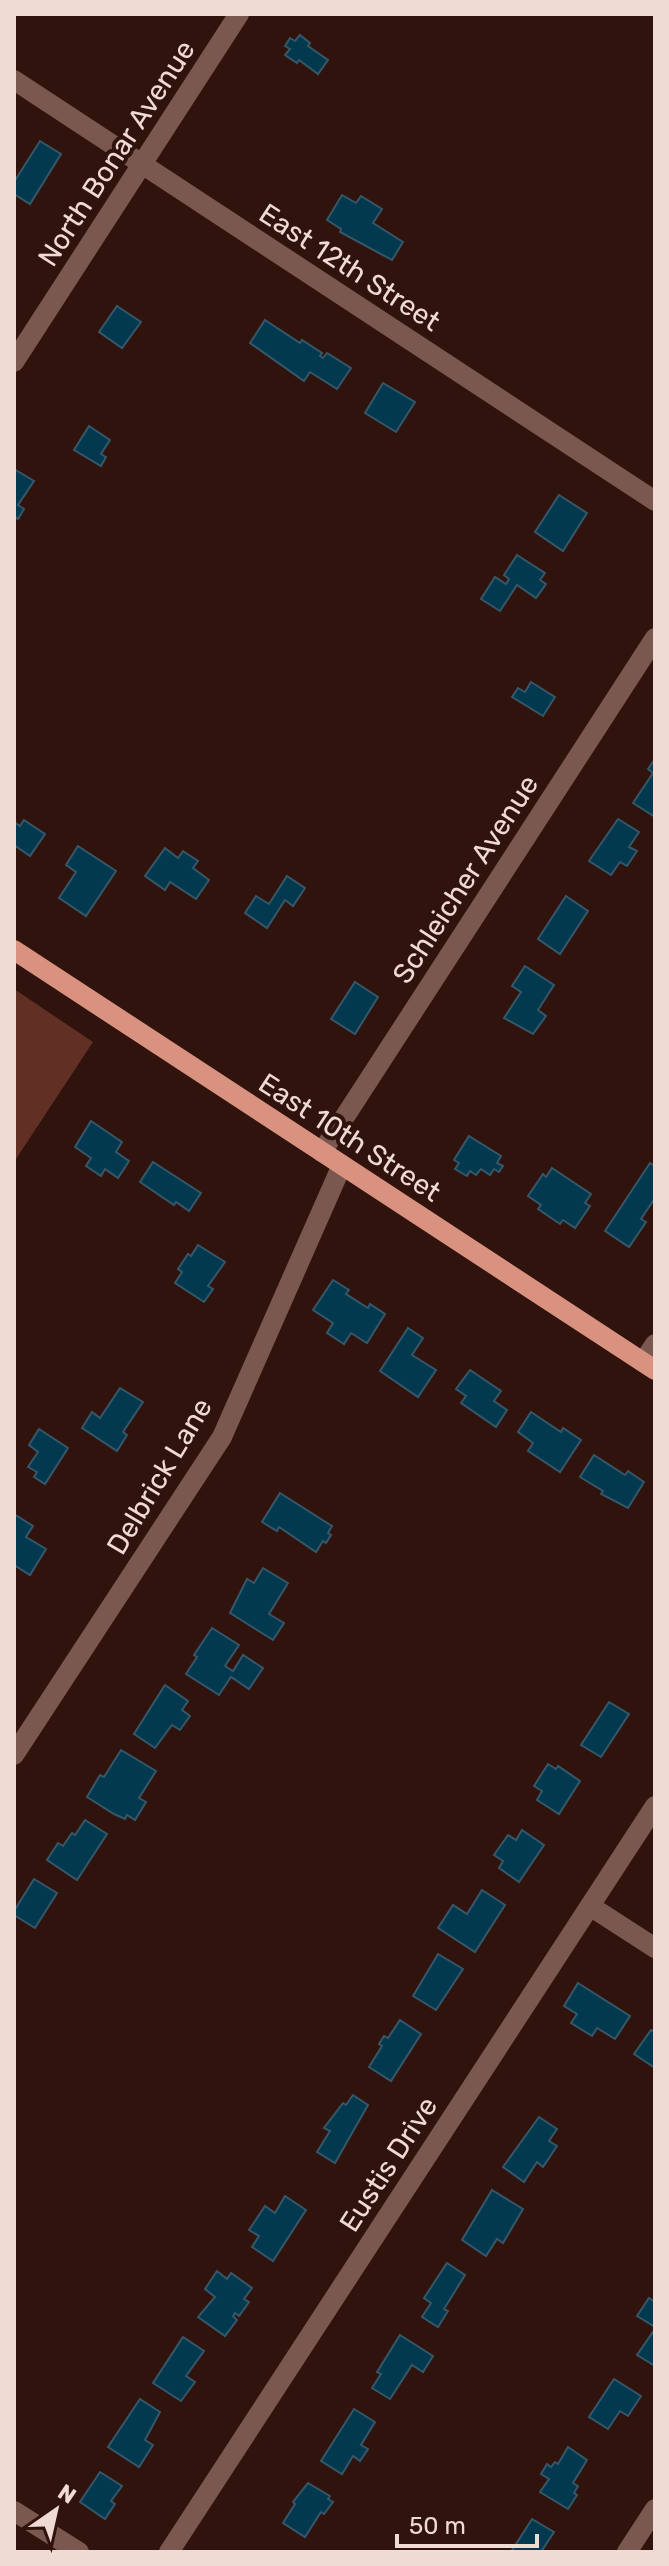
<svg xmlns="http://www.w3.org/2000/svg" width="669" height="2566" viewBox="0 0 669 2566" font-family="Rubik,sans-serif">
  <rect width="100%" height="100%" fill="#30130c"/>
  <polygon fill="#612f23" points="14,989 93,1042 14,1162"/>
  <g fill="#02394e" stroke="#355769" stroke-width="2">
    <polygon points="300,35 310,43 308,46 328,60 318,74 299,60 297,63 285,55 290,49 285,46 290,38 295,41"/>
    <polygon points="40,141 61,154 30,204 14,194 14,182"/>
    <polygon points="342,195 356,203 361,196 382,209 373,223 403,242 392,260 340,232 341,229 327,220"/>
    <polygon points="117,306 141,322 122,348 99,332"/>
    <polygon points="265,320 300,343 302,340 322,353 320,356 323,358 327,353 351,368 337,389 310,372 304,381 250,343"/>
    <polygon points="383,383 415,402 396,432 365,413"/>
    <polygon points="89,426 110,440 101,454 106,457 101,466 74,450"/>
    <polygon points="14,469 34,481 18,505 24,509 18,519 14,516"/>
    <polygon points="559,495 587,513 563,551 535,532"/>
    <polygon points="517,555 545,573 540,580 546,584 536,598 517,585 500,611 481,599 495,577 506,584 509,579 504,575"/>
    <polygon points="531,682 555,697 543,716 512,697 518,688 525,692"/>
    <polygon points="655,759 655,817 633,803 653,773 648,769"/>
    <polygon points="618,819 639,832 629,847 637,851 627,866 620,862 611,875 589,861"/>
    <polygon points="24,820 45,834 30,856 14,845 14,822 20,826"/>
    <polygon points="78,846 116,871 86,916 59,898 76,872 66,865"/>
    <polygon points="165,848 178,858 183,851 198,861 193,868 209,880 196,899 170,882 165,890 145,876"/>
    <polygon points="287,876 305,888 293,906 285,900 267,928 245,913 256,896 269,904"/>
    <polygon points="566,896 588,911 560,954 538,939"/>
    <polygon points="525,966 554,985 538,1010 546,1016 533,1034 504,1018 521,992 512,986"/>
    <polygon points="355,982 378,997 355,1034 331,1019"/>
    <polygon points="91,1121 122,1142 116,1152 129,1161 118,1178 105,1169 101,1176 86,1166 91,1158 75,1147"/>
    <polygon points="469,1136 501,1156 497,1163 503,1166 499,1172 494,1169 490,1175 481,1169 476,1175 470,1171 467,1176 455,1169 459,1163 454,1160"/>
    <polygon points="153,1162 201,1193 189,1211 176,1202 174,1205 140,1182"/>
    <polygon points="650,1163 655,1166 655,1202 653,1201 641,1219 646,1222 629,1247 605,1231"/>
    <polygon points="552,1168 591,1194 585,1203 590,1206 575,1228 563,1220 560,1224 538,1209 541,1205 528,1196 543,1174 546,1177"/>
    <polygon points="198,1245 225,1262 208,1286 213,1289 204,1302 175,1283 182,1272 178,1269 188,1254 191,1256"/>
    <polygon points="333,1280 349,1290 346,1294 368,1308 370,1304 385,1314 367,1343 351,1333 344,1344 327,1333 333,1323 313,1310"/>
    <polygon points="408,1328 423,1338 412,1355 436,1370 418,1397 380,1371"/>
    <polygon points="470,1370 501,1391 494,1401 507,1410 496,1427 461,1403 466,1396 456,1389"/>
    <polygon points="120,1388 143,1402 123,1432 127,1435 117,1451 82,1428 92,1412 100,1418"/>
    <polygon points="531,1412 561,1432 563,1428 581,1440 560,1472 528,1451 533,1443 518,1432"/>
    <polygon points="39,1429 68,1448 45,1484 34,1477 37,1472 28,1467 38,1452 29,1445"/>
    <polygon points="594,1455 625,1475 628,1471 644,1482 628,1508 601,1494 603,1491 580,1477"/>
    <polygon points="280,1493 332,1526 328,1533 331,1535 326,1543 323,1541 316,1552 279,1527 277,1531 262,1522"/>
    <polygon points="14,1514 33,1526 26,1537 46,1549 30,1575 14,1565"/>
    <polygon points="263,1568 288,1583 269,1614 284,1623 273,1640 230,1613 247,1579 254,1583"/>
    <polygon points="212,1628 239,1645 225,1666 233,1671 243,1655 263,1668 249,1689 231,1677 219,1695 186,1674 197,1657 194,1655"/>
    <polygon points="165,1685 188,1701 182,1710 190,1716 180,1730 172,1725 155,1748 134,1734"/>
    <polygon points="609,1702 629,1714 601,1757 581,1745"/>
    <polygon points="121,1750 156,1771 139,1798 146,1802 135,1820 127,1815 125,1819 114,1814 87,1797 100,1775 104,1777"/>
    <polygon points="548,1764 556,1769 558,1766 580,1781 559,1814 537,1800 542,1791 534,1786"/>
    <polygon points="85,1820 107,1834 77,1880 47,1860 58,1843 63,1846 72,1833 75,1835"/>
    <polygon points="522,1830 544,1845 519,1882 499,1868 503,1861 494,1855 508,1835 516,1840"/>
    <polygon points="34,1879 57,1893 35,1928 14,1915 14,1911"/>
    <polygon points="482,1890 505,1905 475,1952 438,1928 453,1905 467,1914"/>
    <polygon points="438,1954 463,1969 436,2010 413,1996"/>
    <polygon points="578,1983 630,2016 615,2039 597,2028 592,2036 571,2023 577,2014 564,2006"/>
    <polygon points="400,2020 421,2034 391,2081 369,2067 382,2046 379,2044 384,2036 388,2038"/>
    <polygon points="651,2030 655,2032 655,2068 634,2054"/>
    <polygon points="353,2095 368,2105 335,2163 317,2152 330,2131 324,2128 343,2103 346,2105"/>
    <polygon points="539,2117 557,2129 549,2141 557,2146 543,2167 537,2162 524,2182 503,2167"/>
    <polygon points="492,2190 523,2209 503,2243 497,2239 486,2256 462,2240"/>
    <polygon points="285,2196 306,2210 273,2261 252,2247 259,2236 249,2230 265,2206 275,2213"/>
    <polygon points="447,2263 465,2275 444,2309 448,2311 438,2327 422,2317 431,2303 424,2298"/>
    <polygon points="217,2271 227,2279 231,2273 252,2288 244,2299 249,2302 239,2316 235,2313 233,2316 237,2320 225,2336 198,2317 215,2297 205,2289"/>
    <polygon points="649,2298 655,2302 655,2327 637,2316"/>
    <polygon points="655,2329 655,2366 637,2355"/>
    <polygon points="400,2335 433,2356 423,2372 412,2365 390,2399 372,2388 381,2374 377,2372"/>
    <polygon points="183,2337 204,2351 186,2376 195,2382 181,2401 153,2383"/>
    <polygon points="614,2379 641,2396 628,2416 620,2411 608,2429 589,2417"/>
    <polygon points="140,2399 160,2412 145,2440 153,2445 139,2467 108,2447"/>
    <polygon points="354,2409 375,2422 361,2445 368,2449 360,2461 353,2456 342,2474 321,2461"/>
    <polygon points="568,2447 587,2460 573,2483 578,2486 574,2493 577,2495 568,2509 540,2492 549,2479 541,2474 547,2464 551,2467 555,2462 558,2464"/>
    <polygon points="100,2472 122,2486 111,2501 115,2504 105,2519 80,2502"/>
    <polygon points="308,2483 330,2496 328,2499 333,2502 324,2514 321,2512 305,2537 283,2523 295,2504 293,2502"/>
    <polygon points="532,2519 554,2532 541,2552 511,2552"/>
  </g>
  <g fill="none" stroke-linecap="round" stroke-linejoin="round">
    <g stroke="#7a584f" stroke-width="20">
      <polyline points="14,80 655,501"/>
      <polyline points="14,362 239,14"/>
      <polyline points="322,1152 655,638"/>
      <polyline points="643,1362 655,1344"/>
      <polyline points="14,1755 222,1437 342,1165"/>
      <polyline points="590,1906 655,1948"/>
      <polyline points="14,2511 79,2552"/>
      <polyline points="169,2552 655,1806"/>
      <polyline points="627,2552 655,2509"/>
    </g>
    <polyline stroke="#d99280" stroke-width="20" points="14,950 655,1370"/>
  </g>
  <g text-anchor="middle" stroke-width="8" stroke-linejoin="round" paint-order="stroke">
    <g font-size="28" fill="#efdad4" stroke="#30130c">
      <text transform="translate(116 153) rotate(-57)" y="10">North Bonar Avenue</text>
      <text transform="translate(350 267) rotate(33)" y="10">East 12th Street</text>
      <text transform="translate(465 879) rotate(-57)" y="10">Schleicher Avenue</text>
      <text transform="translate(350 1137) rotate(33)" y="10">East 10th Street</text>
      <text transform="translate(159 1476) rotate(-59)" y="10">Delbrick Lane</text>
      <text transform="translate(388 2164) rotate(-57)" y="10">Eustis Drive</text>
    </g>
  </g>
  <rect width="669" height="2566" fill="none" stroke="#efdad4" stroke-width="32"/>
  <g transform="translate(56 2510) rotate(34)" stroke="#30130c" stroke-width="6" paint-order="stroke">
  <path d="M0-6L14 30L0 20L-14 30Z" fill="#efdad4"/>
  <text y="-12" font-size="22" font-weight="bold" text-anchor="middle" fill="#efdad4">N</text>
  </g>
  <path d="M397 2534v12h140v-12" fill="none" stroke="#efdad4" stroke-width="4"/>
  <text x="409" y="2534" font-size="24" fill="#efdad4" stroke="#30130c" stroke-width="6" paint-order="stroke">50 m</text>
</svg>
